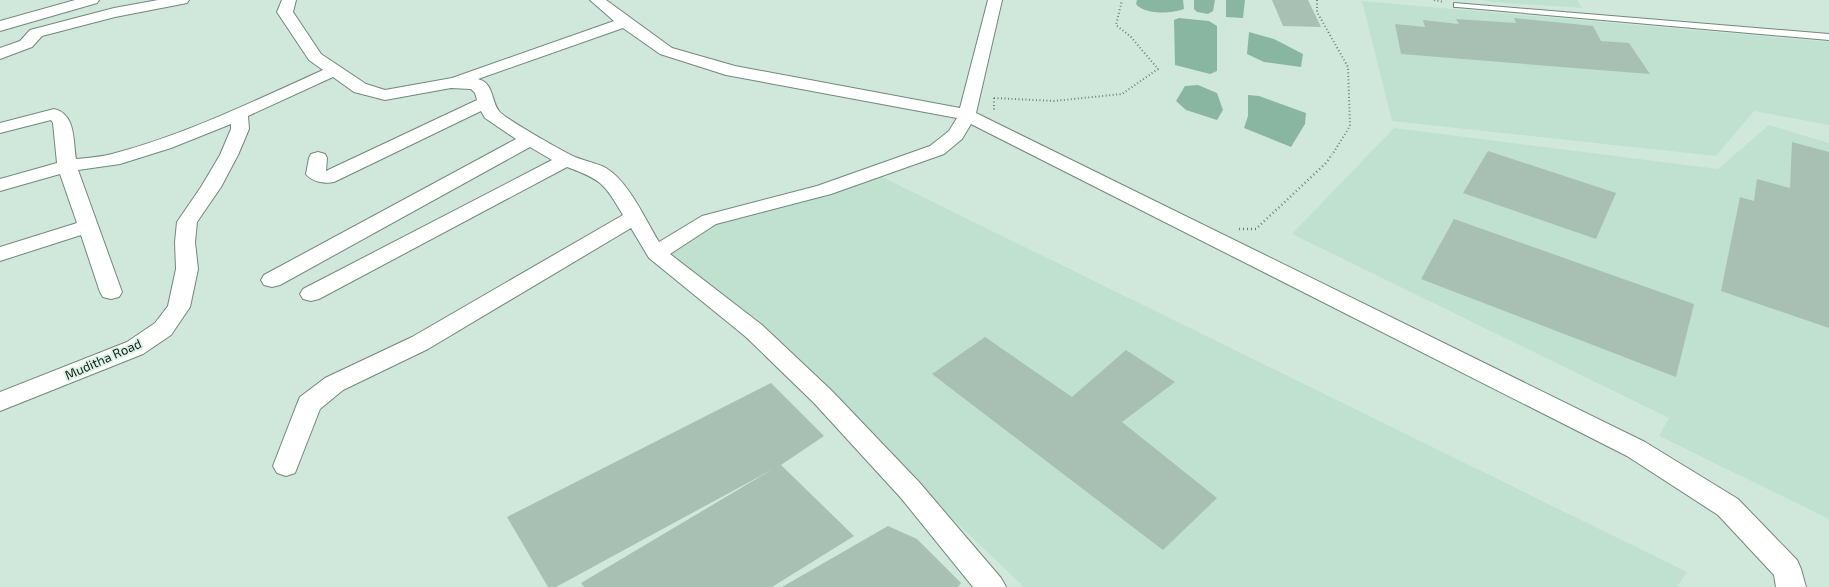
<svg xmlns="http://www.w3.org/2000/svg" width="1829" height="587" viewBox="0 0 1829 587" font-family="'Exo 2',sans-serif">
  <rect width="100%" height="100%" fill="#d0e8dc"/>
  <g fill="#c0e0d0">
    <polygon points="1483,0 1577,0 1582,8 1493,2"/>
    <polygon points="1362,1 1829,42 1829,125 1754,111 1716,156 1392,121"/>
    <polygon points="1769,125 1829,143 1829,519 1659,436 1669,418 1292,234 1394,128 1718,169"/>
    <polygon points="874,173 1687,572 1677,587 1024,587 830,402 663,256 729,217 809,201"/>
  </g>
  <g fill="#89b6a1">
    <path d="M1137,0h46l1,9c-13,5 -39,6 -48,-5z"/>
    <polygon points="1194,0 1215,0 1213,11 1208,14 1197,12 1194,9"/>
    <polygon points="1226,0 1245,0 1243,18 1226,17"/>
    <polygon points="1179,18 1209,21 1217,26 1217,71 1210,74 1175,65 1174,20"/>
    <polygon points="1249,32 1274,39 1303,54 1301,67 1264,62 1247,54"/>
    <polygon points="1198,85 1217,93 1223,110 1217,120 1186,110 1176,101 1185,86"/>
    <polygon points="1248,95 1259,96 1306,113 1305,124 1291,147 1244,128 1248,116"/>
  </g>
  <g fill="#a8bfb3">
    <polygon points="1272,0 1308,0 1321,27 1283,26"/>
    <polygon points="1514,18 1593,26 1601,41 1629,43 1650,74 1401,54 1395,24 1425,27 1423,20 1459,24 1456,19 1516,23"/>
    <polygon points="1792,142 1829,152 1829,328 1721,291 1740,197 1754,201 1757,179 1790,188"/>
    <polygon points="1488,151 1616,193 1596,239 1463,193"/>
    <polygon points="1454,219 1694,304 1676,377 1421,279"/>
    <polygon points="985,337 1072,397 1126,350 1175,382 1122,422 1217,498 1163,550 932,374"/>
    <polygon points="771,383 824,436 781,465 854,536 772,587 584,587 581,583 773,469 556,587 548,587 507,517"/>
    <polygon points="888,526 917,539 961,583 958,587 782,587"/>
  </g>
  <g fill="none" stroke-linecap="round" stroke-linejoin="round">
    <defs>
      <polygon id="service" points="1454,3 1829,34 1829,40 1457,7 1454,7"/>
      <g id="minor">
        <polygon points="75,0 99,0 97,3 0,31 0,21"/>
        <polygon points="158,0 189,0 187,3 182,4 115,17 42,36 32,47 0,59 0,48 20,41 30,30 114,8"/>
        <path d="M282,0h14l-3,12 28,42 45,30 19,6 67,-12 162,-57 -24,-21h16l66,48 63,18 225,42 28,-108h14l-26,113 669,329 93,57 59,61 4,9 5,18h-30l-2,-12 -56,-60 -91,-59 -656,-332 -9,15 -18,15 -113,40 -115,30 -46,30 92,71 70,66 87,91 82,96 5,9h-33l-72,-89 -87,-95 -68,-66 -97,-79 -18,-30 -203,121 -85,41 -23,19 -25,64 -9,3 -9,-3 -4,-7 24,-62 3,-7 25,-19 87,-41 211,-122c-19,-32 -21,-35 -56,-48l-248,132 -8,2 -8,-2 -3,-5 3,-5 249,-129 -22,-13 -250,138 -8,2 -8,-2 -3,-5 3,-5 252,-136 -31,-21 -4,-7 -147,71c-9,2 -22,0 -28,-8l3,-16 2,-4 7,-2 7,2 2,4 -1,13 151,-71 -2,-7 -4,-4 -20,-1 -66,12 -31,-8 -21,-15 -85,39 1,13 -11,26 -17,32 -24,35 -2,20 3,27 -8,38 -19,28 -28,19 -143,57v-19l127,-50 28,-19 13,-17 8,-37 -1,-27 2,-20 24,-35 19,-32 11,-26v-5l-60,24 -51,16 -42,6 44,122 -3,5 -8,2 -8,-2 -3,-5 -19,-57 -81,26v-14l77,-24 -17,-49 -60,17v-12l57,-16 -4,-40 -2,-3 -51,13v-10l54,-14c22,5 19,32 22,50 12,-1 24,-2 36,-5 73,-19 142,-53 211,-84l-14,-10 -32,-48zM623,28l37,26 66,21 231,43 -8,13 -19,15 -113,40 -115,30 -43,26c-14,-23 -30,-60 -53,-74 -9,-5 -21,-7 -31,-11 -11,-5 -70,-38 -76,-46 -8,-10 -5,-28 -21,-32z"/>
      </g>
    </defs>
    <use href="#service" stroke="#71877c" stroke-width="2"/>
    <use href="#minor" stroke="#71877c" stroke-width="2"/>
    <g stroke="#718179" stroke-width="2" stroke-dasharray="1 2.5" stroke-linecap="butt">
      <polyline points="1317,0 1317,12 1348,67 1350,126 1332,155"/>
      <polyline points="1434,0 1444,2"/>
      <polyline points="994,98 1054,101 1122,94 1158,69 1131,37 1116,25 1122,0"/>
      <polyline points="994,98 994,110"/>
    </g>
    <polyline stroke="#718179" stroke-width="2.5" stroke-dasharray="1 3" stroke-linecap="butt" points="1239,229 1256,229 1327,162 1332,154"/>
    <use href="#service" fill="#fff" fill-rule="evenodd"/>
    <use href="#minor" fill="#fff" fill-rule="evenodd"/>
  </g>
  <g text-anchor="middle" stroke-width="4" stroke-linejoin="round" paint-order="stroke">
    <g font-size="13" fill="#131b17" stroke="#ddf5e9">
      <text transform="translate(103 359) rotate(-24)" y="5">Muditha Road</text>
    </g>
  </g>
</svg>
